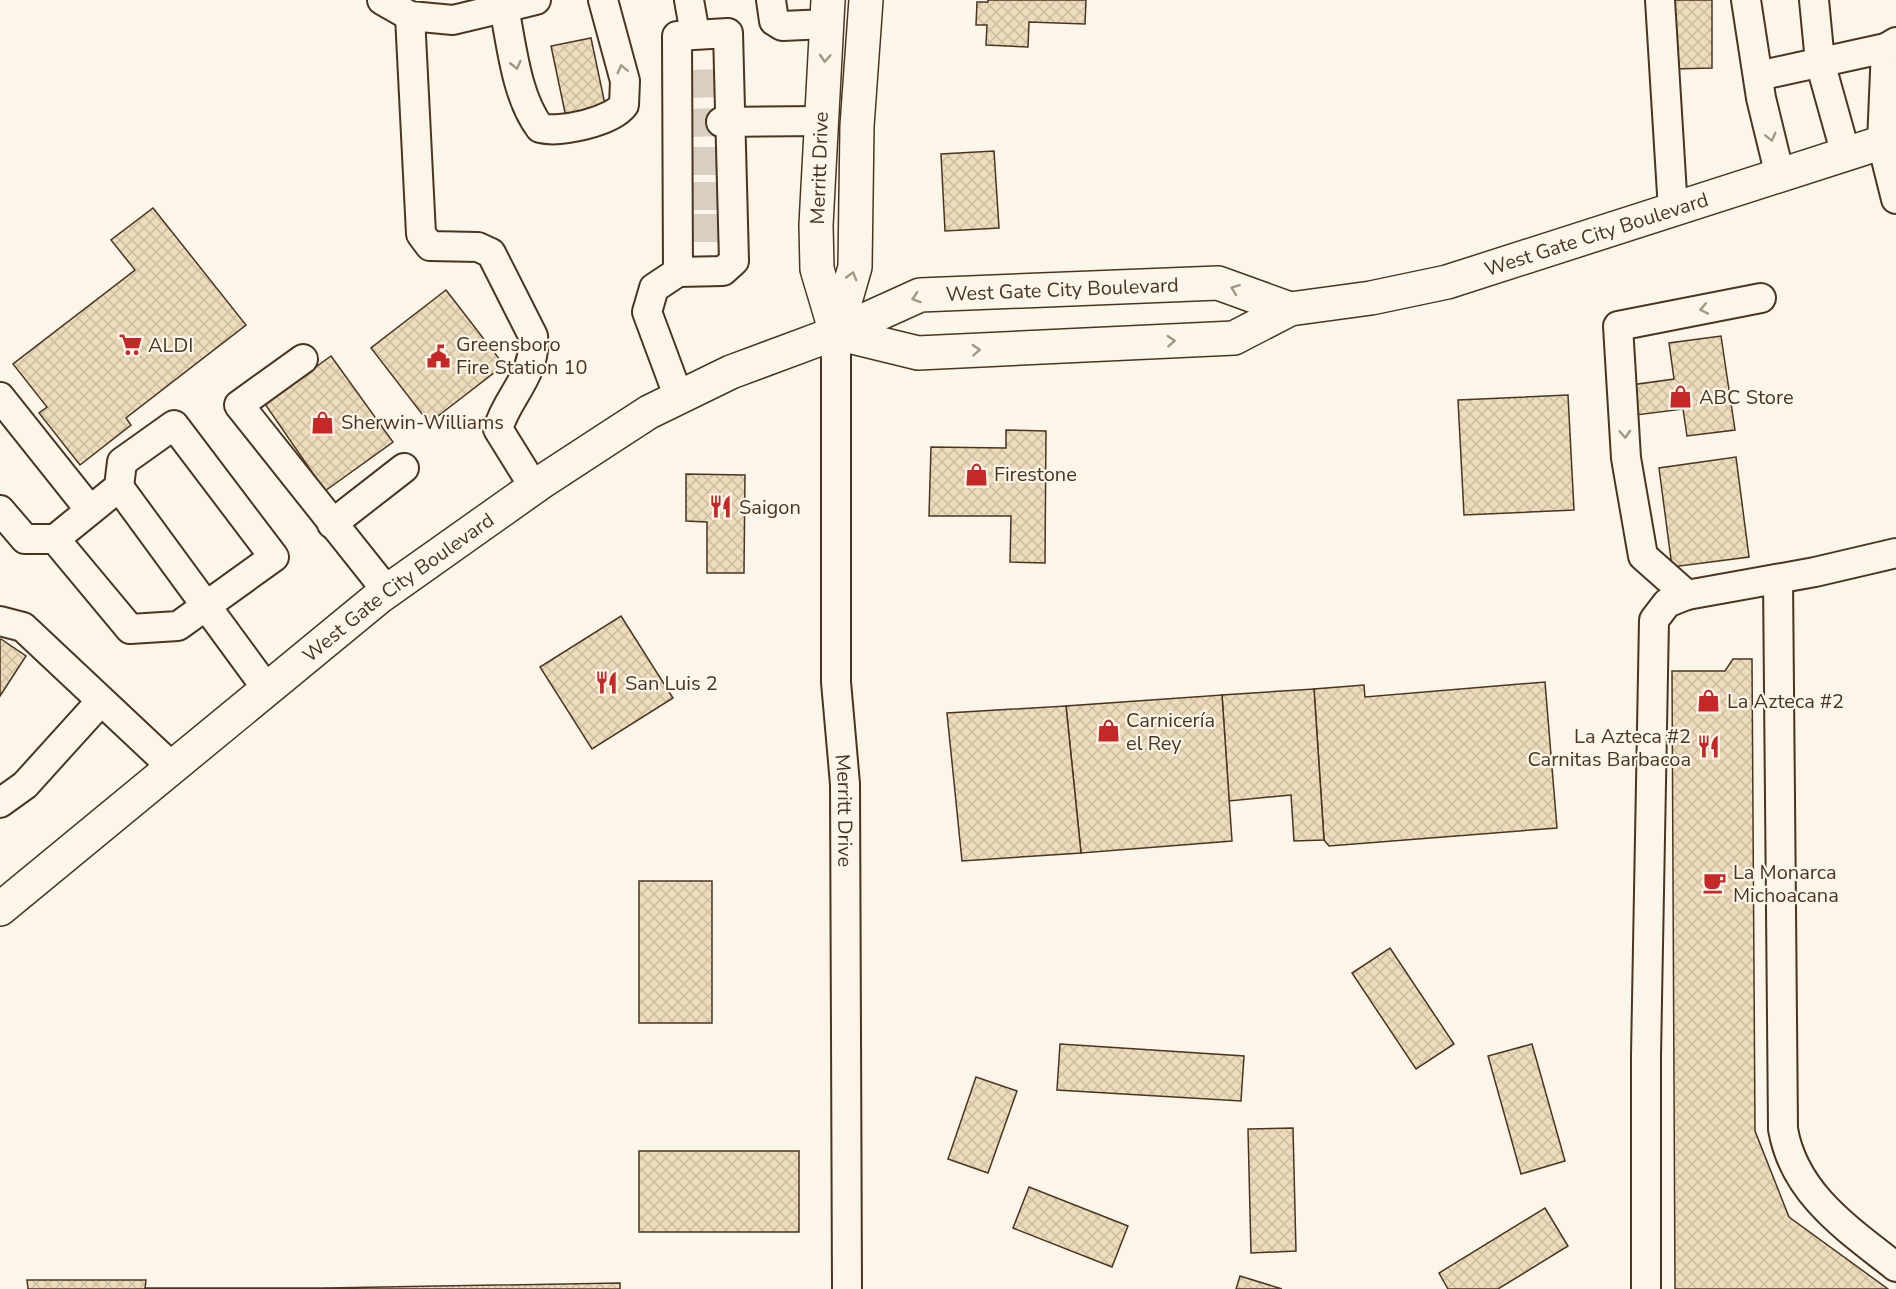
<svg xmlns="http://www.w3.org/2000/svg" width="1896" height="1289" viewBox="0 0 1896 1289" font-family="'Nunito Sans',sans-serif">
  <defs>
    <pattern id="building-cross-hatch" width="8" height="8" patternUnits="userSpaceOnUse" patternTransform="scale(1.5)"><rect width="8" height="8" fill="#ecdcbc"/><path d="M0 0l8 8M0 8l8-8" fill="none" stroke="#ccbda1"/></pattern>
  </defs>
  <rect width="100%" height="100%" fill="#fbf6e9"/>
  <g fill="url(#building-cross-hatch)" stroke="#4a3520" stroke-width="1.5">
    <polygon points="988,0 1086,0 1085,24 1029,22 1028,47 986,45 987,25 976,25 977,2 988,2"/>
    <polygon points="1674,0 1712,0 1712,68 1674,69"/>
    <polygon points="591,38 607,114 567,122 551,46"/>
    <polygon points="994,151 999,228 945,231 941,154"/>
    <polygon points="153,208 246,325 126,418 131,425 80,465 39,413 47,407 13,364 135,270 111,240"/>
    <polygon points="446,290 504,365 429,423 371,348"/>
    <polygon points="1721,336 1735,430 1687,436 1683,409 1636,415 1631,385 1674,379 1669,343"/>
    <polygon points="331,356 393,442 325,491 265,404"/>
    <polygon points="1568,395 1574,510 1464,515 1458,400"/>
    <polygon points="1006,430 1046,431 1045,563 1010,562 1011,516 929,516 931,447 1006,448"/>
    <polygon points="1736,457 1749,557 1672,567 1659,468"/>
    <polygon points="686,474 745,475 744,573 707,573 707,522 686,521"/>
    <polygon points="621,616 673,698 592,749 540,667"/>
    <polygon points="1,639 26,656 0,696 0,640"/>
    <polygon points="1733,659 1752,659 1755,1131 1789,1217 1888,1289 1675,1289 1672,671 1725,671"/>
    <polygon points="1545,682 1557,828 1329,846 1324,840 1314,689 1364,685 1365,697"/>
    <polygon points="1314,689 1324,840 1294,841 1291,795 1229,801 1222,695"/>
    <polygon points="1222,695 1232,841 1081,853 1066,706"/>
    <polygon points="1066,706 1081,853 962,861 947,713"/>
    <rect x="639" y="881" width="73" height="142"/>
    <polygon points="1390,948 1454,1044 1416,1069 1352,973"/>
    <polygon points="1060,1044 1244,1056 1241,1101 1057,1090"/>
    <polygon points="1532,1044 1565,1161 1521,1174 1488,1056"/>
    <polygon points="976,1077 1017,1091 988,1173 948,1159"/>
    <polygon points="1293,1128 1296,1251 1251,1253 1248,1129"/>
    <rect x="639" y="1151" width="160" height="81"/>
    <polygon points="1029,1187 1128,1226 1112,1267 1013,1228"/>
    <polygon points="1545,1208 1568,1246 1498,1289 1448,1289 1439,1273"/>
    <polygon points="1240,1276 1282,1289 1236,1289"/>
    <polygon points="27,1280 146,1280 145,1289 28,1289"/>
    <polygon points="620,1283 620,1289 326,1289 326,1288"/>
    <rect x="145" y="1288" width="181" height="1"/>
  </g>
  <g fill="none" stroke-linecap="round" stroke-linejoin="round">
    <g stroke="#d8cfc1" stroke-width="28" stroke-dasharray="28 14" stroke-linecap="butt">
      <polyline points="689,84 719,83"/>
      <polyline points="691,123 721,122"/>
      <polyline points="691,161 721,161"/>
      <polyline points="691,196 721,196"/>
      <polyline points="690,228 720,228"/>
    </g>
    <defs>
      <g id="minor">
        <polyline points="382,0 410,16 453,20 536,0"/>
        <polyline points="689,0 695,34"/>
        <polyline points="771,0 774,21 782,26 827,24"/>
        <polyline points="1660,0 1673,210"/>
        <polyline points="1746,0 1761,98 1780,176"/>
        <polyline points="1814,0 1820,62 1846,155"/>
        <path d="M504,8c8,38 12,88 36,120 20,5 71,-6 84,-23l1,-24 -22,-81"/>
        <path d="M410,16l11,218 9,12 48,1 13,6 42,83c4,39 -26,60 -35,93l36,58"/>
        <polygon points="728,33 734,261 723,271 678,272 677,36"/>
        <polyline points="1896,42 1886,48 1882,143 1896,199"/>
        <polyline points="1758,76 1886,48"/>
        <polyline points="721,122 821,121"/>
        <polyline points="678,272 654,288 647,312 679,398"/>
        <path id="s1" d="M836,333v349l9,102 2,505"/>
        <polyline points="303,359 239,405 387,591"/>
        <polyline points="0,397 90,510"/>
        <polyline points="119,487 267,689"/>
        <polyline points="0,510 25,539 55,539 130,629 178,626 274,557 174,425 122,462 119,487 55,539"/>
        <polyline points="332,524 404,468"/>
        <path d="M1778,579l5,550c11,65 65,100 113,138"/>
        <polyline points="1687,595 1643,556 1626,458 1618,326 1761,298"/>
        <polyline points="0,621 23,627 172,767"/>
        <polyline points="0,803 25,785 101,701"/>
        <polyline points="1646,1289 1646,1055 1654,620 1667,603 1687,595 1815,572 1896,553"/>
      </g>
      <g id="major">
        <polyline points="828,0 816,225 817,269 836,333"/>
        <path id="s2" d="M836,333l82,20 316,-15 56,-29 81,-11 76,-16 449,-144"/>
        <polyline points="836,333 855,267 857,126 866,0"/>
        <path id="s3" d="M0,909l379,-312 161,-114 72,-47 37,-24 82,-40 105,-39 84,-38 298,-12 72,26"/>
      </g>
    </defs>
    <use href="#minor" stroke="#4a3520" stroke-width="32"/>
    <use href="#major" stroke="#4a3520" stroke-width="36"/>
    <use href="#minor" stroke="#fbf6e9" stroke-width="28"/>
    <use href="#major" stroke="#fbf6e9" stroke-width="33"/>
  </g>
  <defs><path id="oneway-chevron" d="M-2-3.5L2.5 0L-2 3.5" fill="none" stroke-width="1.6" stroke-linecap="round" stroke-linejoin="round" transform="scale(1.5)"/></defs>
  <g stroke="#a29684">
    <use href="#oneway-chevron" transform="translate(825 58) rotate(93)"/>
    <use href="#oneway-chevron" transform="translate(516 65) rotate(77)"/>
    <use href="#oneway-chevron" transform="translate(622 69) rotate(-104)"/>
    <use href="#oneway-chevron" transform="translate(1771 137) rotate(76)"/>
    <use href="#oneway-chevron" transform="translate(852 276) rotate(-75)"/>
    <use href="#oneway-chevron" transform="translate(1235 289) rotate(-160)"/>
    <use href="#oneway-chevron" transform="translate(916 298) rotate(162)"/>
    <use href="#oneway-chevron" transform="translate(1704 309) rotate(169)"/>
    <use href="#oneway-chevron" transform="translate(1171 341) rotate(-3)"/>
    <use href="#oneway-chevron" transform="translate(976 350) rotate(-3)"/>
    <use href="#oneway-chevron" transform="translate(1625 434) rotate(87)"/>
  </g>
  <defs>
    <symbol id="supermarket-bare" viewBox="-9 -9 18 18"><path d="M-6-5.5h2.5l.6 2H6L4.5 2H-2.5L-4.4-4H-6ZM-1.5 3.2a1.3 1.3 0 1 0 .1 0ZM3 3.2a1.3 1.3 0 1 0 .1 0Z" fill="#c62828" stroke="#fbf6e9" stroke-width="2.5" paint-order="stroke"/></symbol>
    <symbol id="civic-bare" viewBox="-9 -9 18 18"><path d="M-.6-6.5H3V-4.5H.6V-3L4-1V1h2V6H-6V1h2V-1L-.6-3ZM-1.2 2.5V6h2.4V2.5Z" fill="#c62828" stroke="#fbf6e9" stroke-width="2.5" paint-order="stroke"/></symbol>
    <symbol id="shop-bare" viewBox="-9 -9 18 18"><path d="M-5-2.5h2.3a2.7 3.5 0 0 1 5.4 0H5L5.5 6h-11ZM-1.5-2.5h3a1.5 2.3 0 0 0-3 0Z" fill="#c62828" stroke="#fbf6e9" stroke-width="2.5" paint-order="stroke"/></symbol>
    <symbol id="restaurant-bare" viewBox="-9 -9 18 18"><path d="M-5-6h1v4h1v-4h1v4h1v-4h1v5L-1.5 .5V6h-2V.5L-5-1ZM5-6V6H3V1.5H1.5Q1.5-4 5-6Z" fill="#c62828" stroke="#fbf6e9" stroke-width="2.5" paint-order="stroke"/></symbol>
    <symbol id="cafe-bare" viewBox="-9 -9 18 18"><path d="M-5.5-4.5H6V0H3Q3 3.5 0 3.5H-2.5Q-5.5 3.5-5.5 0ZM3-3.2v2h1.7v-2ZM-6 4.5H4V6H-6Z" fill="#c62828" stroke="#fbf6e9" stroke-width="2.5" paint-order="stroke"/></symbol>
  </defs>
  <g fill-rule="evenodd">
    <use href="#supermarket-bare" x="114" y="328" width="33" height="33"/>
    <use href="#civic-bare" x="422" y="340" width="33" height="33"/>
    <use href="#shop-bare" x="1664" y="380" width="33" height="33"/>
    <use href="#shop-bare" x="306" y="406" width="33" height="33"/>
    <use href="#shop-bare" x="960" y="458" width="33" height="33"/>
    <use href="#restaurant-bare" x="704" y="490" width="33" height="33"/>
    <use href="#restaurant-bare" x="590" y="666" width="33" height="33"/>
    <use href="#shop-bare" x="1692" y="684" width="33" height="33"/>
    <use href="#shop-bare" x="1092" y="714" width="33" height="33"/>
    <use href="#restaurant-bare" x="1692" y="730" width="33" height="33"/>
    <use href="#cafe-bare" x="1698" y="866" width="33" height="33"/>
  </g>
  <g text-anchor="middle" stroke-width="4.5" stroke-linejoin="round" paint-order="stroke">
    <g font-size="20" fill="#4a3520" stroke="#fbf6e9">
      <text transform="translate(819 168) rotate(-88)" y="7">Merritt Drive</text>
      <text dy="7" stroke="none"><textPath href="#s2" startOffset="780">West Gate City Boulevard</textPath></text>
      <text dy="7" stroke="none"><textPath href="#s3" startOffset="1256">West Gate City Boulevard</textPath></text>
      <text dy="7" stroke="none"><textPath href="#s3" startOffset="512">West Gate City Boulevard</textPath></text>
      <text dy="7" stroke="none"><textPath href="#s1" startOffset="478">Merritt Drive</textPath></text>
    </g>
    <g font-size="20" fill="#4a3520" stroke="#fbf6e9" text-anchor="start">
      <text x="456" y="351">Greensboro<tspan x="456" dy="23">Fire Station 10</tspan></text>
      <text x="148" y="352">ALDI</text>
      <text x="1699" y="404">ABC Store</text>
      <text x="341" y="429">Sherwin-Williams</text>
      <text x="994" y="481">Firestone</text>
      <text x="739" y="514">Saigon</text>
      <text x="625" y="690">San Luis 2</text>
      <text x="1727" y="708">La Azteca #2</text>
      <text x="1126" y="727">Carnicería<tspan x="1126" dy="23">el Rey</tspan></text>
      <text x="1691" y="743" text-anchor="end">La Azteca #2<tspan x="1691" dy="23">Carnitas Barbacoa</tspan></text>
      <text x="1733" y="879">La Monarca<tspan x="1733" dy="23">Michoacana</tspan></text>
    </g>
  </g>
</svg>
